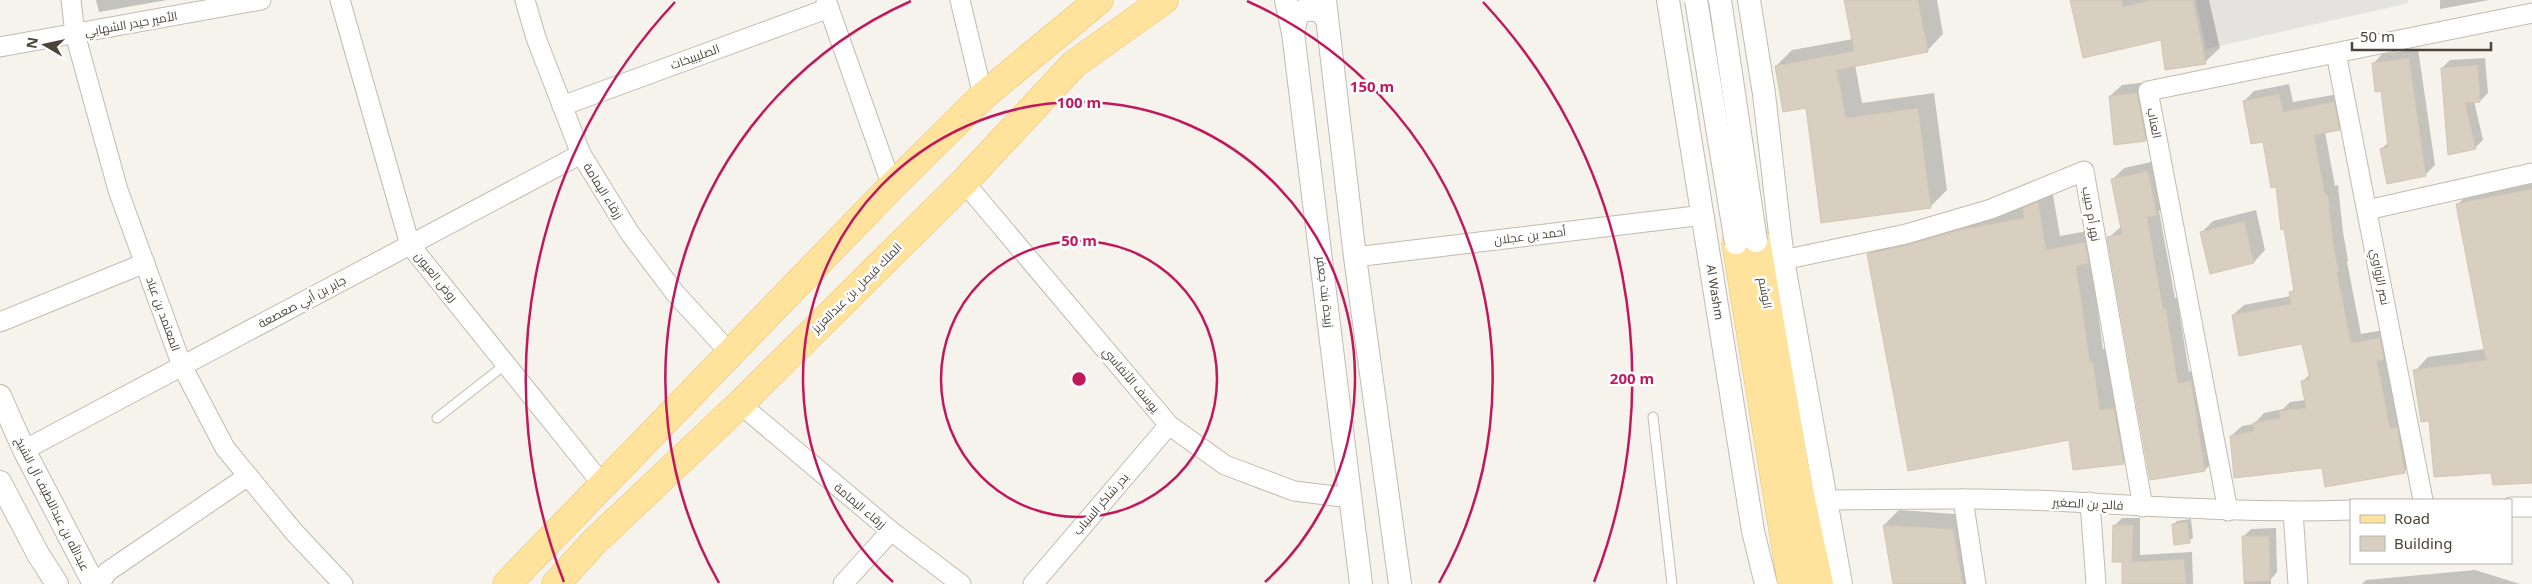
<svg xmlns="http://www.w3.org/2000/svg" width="2532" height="584" viewBox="0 0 2532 584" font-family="'Noto Sans',Cairo,sans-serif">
  <rect width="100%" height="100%" fill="#f6f3ec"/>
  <polygon fill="#e5e3e0" points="2196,0 2408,0 2409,3 2206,49"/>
  <g fill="#0003">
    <polygon points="96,0 167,0 99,12"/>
    <polygon points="1846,0 1937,0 1943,34 1927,51 1855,65 1862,103 1934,93 1947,190 1930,207 1807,106 1776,66 1792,50 1853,39"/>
    <polygon points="2071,0 2209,0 2220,48 2205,62 2162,39"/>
    <polygon points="2440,0 2489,0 2440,9"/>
    <polygon points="2418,49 2435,165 2425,175 2381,149 2389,142 2382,90 2373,64 2382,54"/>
    <polygon points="2485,58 2488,93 2480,101 2474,101 2483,140 2475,148 2442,68 2450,60"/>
    <polygon points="2148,82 2157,128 2146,140 2110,96 2122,85"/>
    <polygon points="2289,84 2293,102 2344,93 2349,119 2339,129 2325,132 2335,186 2338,185 2343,232 2348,260 2347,262 2361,334 2390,329 2414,462 2404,472 2323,467 2231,436 2242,426 2254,424 2264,413 2283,409 2290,402 2306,400 2303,381 2310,374 2303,343 2233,315 2244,305 2291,296 2290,293 2294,289 2277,185 2264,140 2244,101 2254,91"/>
    <polygon points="2160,160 2168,202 2159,211 2175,298 2177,298 2189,372 2202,370 2216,458 2205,470 2108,238 2122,226 2112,180 2124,168"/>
    <polygon points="2532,179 2532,482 2492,471 2430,419 2415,371 2428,357 2485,349 2458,204 2471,191"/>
    <polygon points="2052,189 2060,236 2099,229 2091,259 2103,349 2107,348 2114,396 2128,394 2138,448 2123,462 2070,439 1868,254 1883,240 1975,216 2026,206 2038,194"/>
    <polygon points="2256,210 2265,250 2254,262 2202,232 2213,221"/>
    <polygon points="1899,510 1968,515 1980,584 1895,584 1884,525"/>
    <polygon points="2122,518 2140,518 2140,555 2192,552 2193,584 2124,584 2123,561 2114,526"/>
    <polygon points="2191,519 2193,538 2189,541 2173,525 2177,521"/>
    <polygon points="2276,528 2277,572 2271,579 2271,584 2244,584 2243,537 2251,529"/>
    <polygon points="2475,570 2520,584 2362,584 2366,580"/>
  </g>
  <g fill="#d8cfc1" stroke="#d3c7b4">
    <polygon points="1844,0 1918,0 1928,52 1837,70 1846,118 1918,108 1931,208 1821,223 1806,108 1783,112 1775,66 1854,51"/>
    <polygon points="2070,0 2121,0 2123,7 2153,0 2193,0 2206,64 2165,70 2161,40 2083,58"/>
    <polygon points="2409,58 2426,176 2387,184 2380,149 2388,147 2381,91 2375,92 2372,63"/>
    <polygon points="2478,65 2480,102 2465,103 2476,149 2448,155 2441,68"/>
    <polygon points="2137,93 2146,141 2114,145 2109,96"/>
    <polygon points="2279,94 2283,112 2334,102 2340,130 2314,135 2325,195 2328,195 2333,243 2339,272 2337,272 2351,343 2380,338 2384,360 2377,361 2390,428 2397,427 2405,473 2325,487 2322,468 2234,478 2230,436 2254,431 2253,423 2280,418 2279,411 2306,408 2301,381 2310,379 2302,344 2239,356 2232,315 2291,304 2289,292 2294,291 2284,229 2281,230 2276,187 2271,188 2263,142 2251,144 2243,101"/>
    <polygon points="2148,171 2157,215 2147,217 2163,309 2166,309 2178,383 2191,381 2205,471 2150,480 2107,237 2122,234 2111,179"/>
    <polygon points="2532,189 2532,483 2493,485 2491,473 2434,477 2429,421 2421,422 2413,370 2486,360 2456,204"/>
    <polygon points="2038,202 2046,250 2085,242 2089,263 2076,266 2090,362 2093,362 2100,410 2114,408 2124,464 2073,470 2069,440 1908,471 1867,254 1908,245 1960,230 2024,218 2023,208"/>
    <polygon points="2244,221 2254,263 2210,274 2200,232"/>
    <polygon points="2187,522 2190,543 2174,545 2172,524"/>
    <polygon points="1883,525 1953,529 1963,584 1893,584"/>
    <polygon points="2113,525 2133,525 2132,562 2184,559 2186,584 2122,584 2122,562 2112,562"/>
    <polygon points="2242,536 2269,536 2270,581 2244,582"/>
  </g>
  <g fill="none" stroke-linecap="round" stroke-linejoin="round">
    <defs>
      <g id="service">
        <polyline points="1653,417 1672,584"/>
        <polyline points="437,418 506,364"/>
      </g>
      <g id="minor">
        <polyline points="71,0 75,34 118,190 182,366 225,448 294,532 343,584"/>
        <polyline points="340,0 410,245 603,485"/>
        <polyline points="525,0 536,38 581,154 629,232 675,293 730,353"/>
        <polyline points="826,0 892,186"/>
        <polyline points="960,0 983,96"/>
        <polyline points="0,47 261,0"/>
        <polyline points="2336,53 2423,500"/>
        <polyline points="562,106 829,8"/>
        <polyline points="964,182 1169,425 1225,465 1294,491 1351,498"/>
        <polyline points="2367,210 2532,173"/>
        <polyline points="1355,257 1704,215"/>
        <polyline points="1783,260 1906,234 1991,209 2084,171 2143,507"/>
        <polyline points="0,322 145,263"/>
        <polyline points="740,404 891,531 961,584"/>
        <polyline points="24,450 581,154"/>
        <polyline points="1963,499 1976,584"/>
        <path d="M1826,500c88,-1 176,-3 264,3 88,5 173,10 261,7"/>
        <polyline points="2090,502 2096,584"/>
        <polyline points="2511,507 2532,507"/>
        <polyline points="2228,511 2148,91 2532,13"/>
        <polyline points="2293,512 2298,584"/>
        <polyline points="100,584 107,572 248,476"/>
        <polyline points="843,584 891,531"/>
        <polyline points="1033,584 1169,425"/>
      </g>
      <g id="tertiary">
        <polyline points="1286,0 1293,33 1361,584"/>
        <polyline points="1325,0 1355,257 1400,584"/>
        <path id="s1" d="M1668,0l85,531 13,53"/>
        <polyline points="1749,0 1764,94 1783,260 1841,584"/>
        <polyline points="1293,33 1297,15 1306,9 1321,11 1327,20"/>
        <polyline points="0,396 24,450 94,584"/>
        <polyline points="0,482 38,554 57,584"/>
      </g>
      <g id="primary">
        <polyline points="1756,241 1797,482 1819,584"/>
        <polyline points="1736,243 1792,584"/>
        <polyline points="507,584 892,186 983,96 1099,0"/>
        <polyline points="556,584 593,543 740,404 964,182 1074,64 1164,0"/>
      </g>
    </defs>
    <use href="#service" stroke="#c2bbae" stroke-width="11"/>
    <use href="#minor" stroke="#c2bbae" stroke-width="21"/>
    <use href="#tertiary" stroke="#c2bbae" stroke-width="24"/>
    <use href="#primary" stroke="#e6c16a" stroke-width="29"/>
    <use href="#service" stroke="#fff" stroke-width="9"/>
    <use href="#minor" stroke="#fff" stroke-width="19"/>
    <use href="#tertiary" stroke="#fff" stroke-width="22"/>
    <use href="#primary" stroke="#ffe39c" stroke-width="28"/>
    <defs>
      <g id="tertiary-bridge">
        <polyline points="1696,0 1736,243"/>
        <polyline points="1720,0 1756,241"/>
      </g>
    </defs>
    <use href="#tertiary-bridge" stroke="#c2bbae" stroke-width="24" stroke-linecap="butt"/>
    <use href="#tertiary-bridge" stroke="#fff" stroke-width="22"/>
  </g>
  <g fill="none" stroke="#c2185b" stroke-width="2.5">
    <circle cx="1079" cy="379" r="138"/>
    <path d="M893 582A276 276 0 1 1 1265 582"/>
    <path d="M719 583A414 414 0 0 1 911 1M1247 1A414 414 0 0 1 1439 583"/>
    <path d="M564 582A553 553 0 0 1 675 2M1483 2A553 553 0 0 1 1594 582"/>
  </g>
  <g text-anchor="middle" stroke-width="5" stroke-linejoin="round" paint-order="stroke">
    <g font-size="12" fill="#4b4439" stroke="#fff">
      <text transform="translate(131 24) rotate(-10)" y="4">الأمير حيدر الشهابي</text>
      <text transform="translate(695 57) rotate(-20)" y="4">الصليبيخات</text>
      <text transform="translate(2154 123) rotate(79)" y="4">العناب</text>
      <text transform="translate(603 191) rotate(58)" y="4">زرقاء اليمامة</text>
      <text transform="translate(2091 214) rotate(80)" y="4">نهر أم حبيب</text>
      <text transform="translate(1530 236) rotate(-7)" y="4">أحمد بن عجلان</text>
      <text transform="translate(436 277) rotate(51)" y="4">روض العيون</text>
      <text transform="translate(2380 277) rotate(79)" y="4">نصر الزواوي</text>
      <text transform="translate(857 288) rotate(-45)" y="4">الملك فيصل بن عبدالعزيز</text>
      <text transform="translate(1325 292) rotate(83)" y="4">زبيدة بنت جعفر</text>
      <text dy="4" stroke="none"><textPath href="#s1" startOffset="296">Al Washm</textPath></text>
      <text transform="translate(1765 293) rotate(80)" y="4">الوشم</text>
      <text transform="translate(302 302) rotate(-28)" y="4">جابر بن أبي صعصعة</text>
      <text transform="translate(163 314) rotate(70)" y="4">المعتمد بن عباد</text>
      <text transform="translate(1131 380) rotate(50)" y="4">يوسف الأنفاسي</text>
      <text transform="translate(52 504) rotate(63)" y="4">عبدالله بن عبداللطيف آل الشيخ</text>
      <text transform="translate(1101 504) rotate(-49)" y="4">بدر شاكر السياب</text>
      <text transform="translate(2088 504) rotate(3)" y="4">فالح بن الصغير</text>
      <text transform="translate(860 506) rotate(40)" y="4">زرقاء اليمامة</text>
    </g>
  </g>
  <circle cx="1079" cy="379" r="8" fill="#c2185b" stroke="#fff" stroke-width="2.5"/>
  <g font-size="15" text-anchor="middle" font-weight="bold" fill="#c2185b" stroke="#fff" stroke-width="5" stroke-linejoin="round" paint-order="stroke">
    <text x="1372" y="92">150 m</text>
    <text x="1079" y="108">100 m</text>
    <text x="1079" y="246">50 m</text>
    <text x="1632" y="384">200 m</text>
  </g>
  <rect x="2350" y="499" width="162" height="65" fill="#ffffff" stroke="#b7b4b0"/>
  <rect x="2360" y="515" width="25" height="8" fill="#ffe39c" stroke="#b7b4b0"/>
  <text x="2394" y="524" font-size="15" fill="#4b4439">Road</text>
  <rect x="2360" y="536" width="25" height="15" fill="#d8cfc1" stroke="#b7b4b0"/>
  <text x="2394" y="549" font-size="15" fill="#4b4439">Building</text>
  <g transform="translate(45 45) rotate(279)" stroke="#ffffff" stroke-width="4" paint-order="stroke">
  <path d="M0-4L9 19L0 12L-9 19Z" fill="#4b4439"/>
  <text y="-8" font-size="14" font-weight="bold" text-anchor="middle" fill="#4b4439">N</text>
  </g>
  <path d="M2352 42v8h139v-8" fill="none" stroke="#4b4439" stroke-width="2.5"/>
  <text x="2360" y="42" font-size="15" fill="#4b4439" stroke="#ffffff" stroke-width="4" paint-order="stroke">50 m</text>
</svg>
